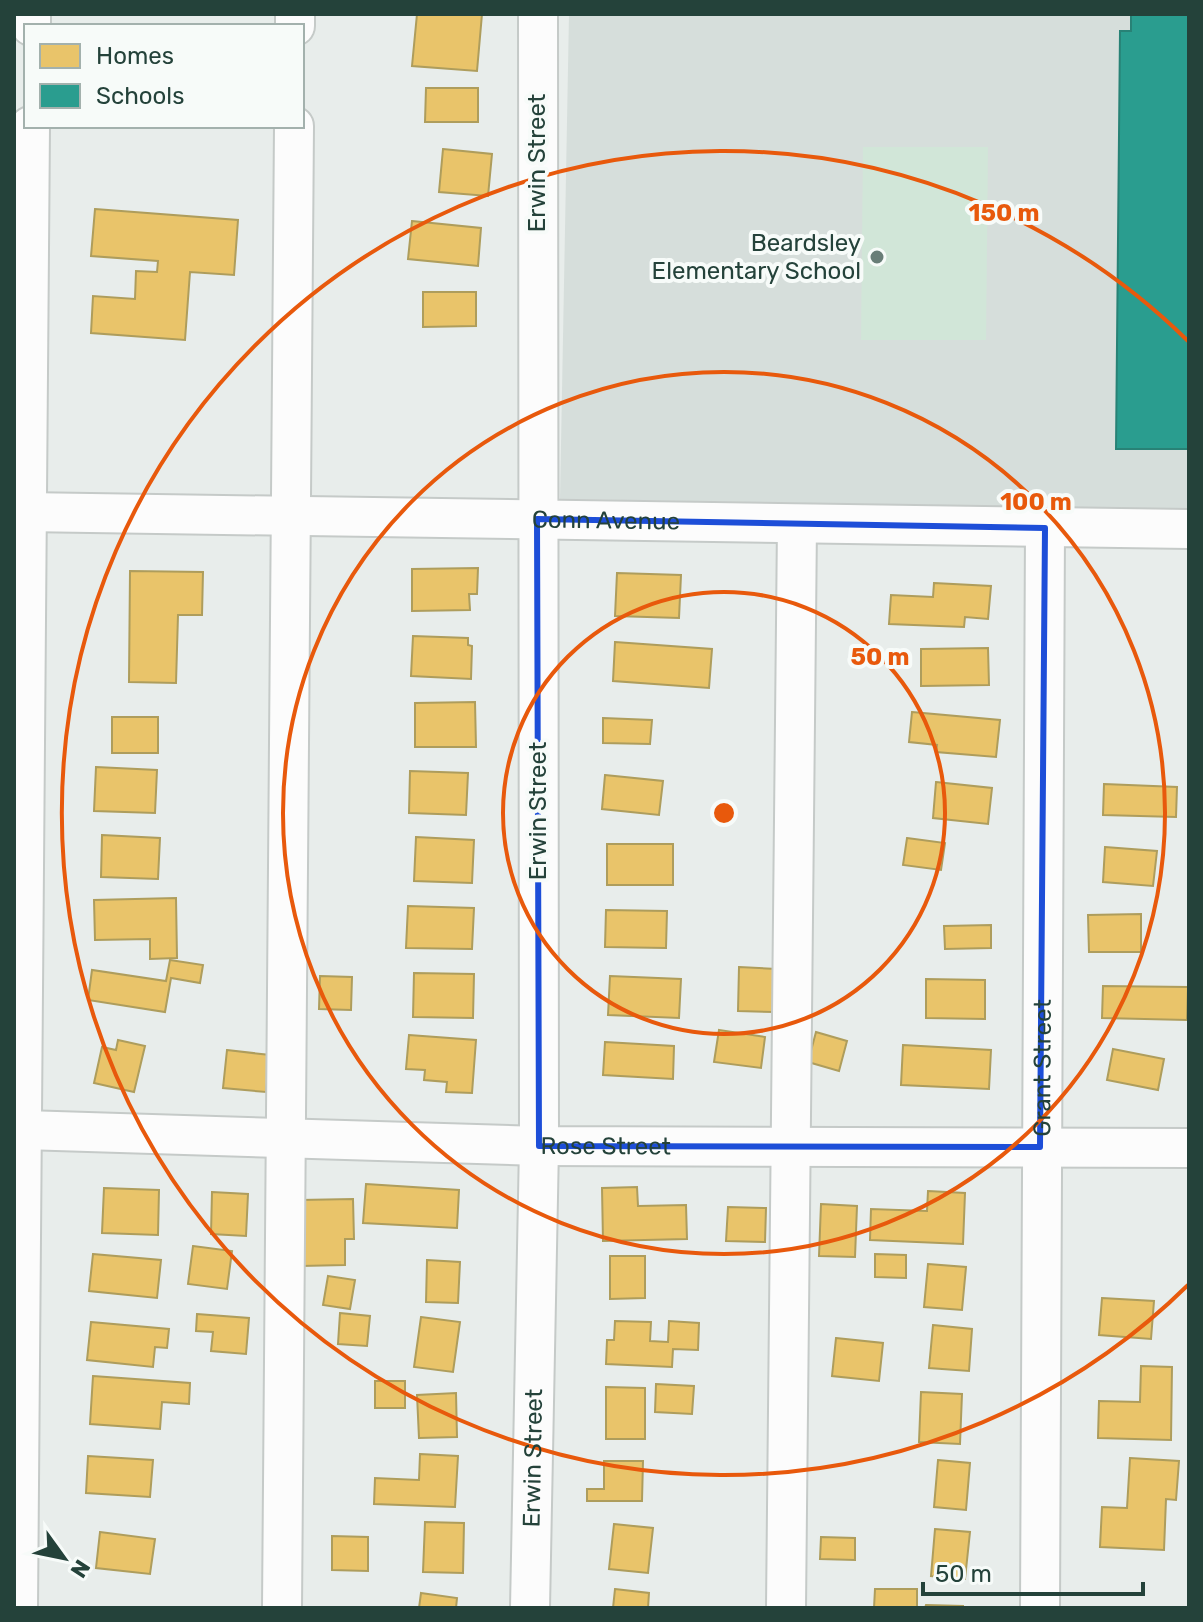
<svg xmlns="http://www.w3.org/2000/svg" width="1203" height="1622" viewBox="0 0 1203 1622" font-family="Rubik,sans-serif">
  <rect width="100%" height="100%" fill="#e8edeb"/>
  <polygon fill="#d6dedb" points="569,14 1189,14 1189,509 560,499"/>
  <polygon fill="#d1e6d8" points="863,147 988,147 986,340 861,340"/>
  <g fill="#e9c46a" stroke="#ae9d5c" stroke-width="2">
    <polygon points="417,14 482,14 477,71 412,66"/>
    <polygon points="426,88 478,88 478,122 425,122"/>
    <polygon points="443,149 492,154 488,196 439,192"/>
    <polygon points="95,209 238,220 234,275 190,272 185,340 91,333 93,296 135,299 136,271 157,272 158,261 91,256"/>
    <polygon points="412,221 481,228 478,266 408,259"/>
    <polygon points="423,292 476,292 476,326 423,327"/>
    <polygon points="478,568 477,594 469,594 470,610 412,611 412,569"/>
    <polygon points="130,571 203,572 202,615 178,615 176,683 129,682"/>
    <polygon points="617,573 681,575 679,618 615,616"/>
    <polygon points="934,583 991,586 988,619 965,617 964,627 889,624 891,595 933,597"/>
    <polygon points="413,636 468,638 468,645 472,646 471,679 411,676"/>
    <polygon points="615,642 712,649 709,688 613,681"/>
    <polygon points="988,648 989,685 921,686 921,649"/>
    <polygon points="475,702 476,747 415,747 415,703"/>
    <polygon points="912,712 1000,720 996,757 936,752 937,745 909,742"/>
    <rect x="112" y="717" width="46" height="36"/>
    <polygon points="603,718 652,720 650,744 603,743"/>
    <polygon points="96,767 157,770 155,813 94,811"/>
    <polygon points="410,771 468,773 466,815 409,813"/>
    <polygon points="605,775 663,781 659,815 602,809"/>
    <polygon points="936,782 992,788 988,824 933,818"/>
    <polygon points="1104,784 1177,787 1176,817 1103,815"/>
    <polygon points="102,835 160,838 158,879 101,877"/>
    <polygon points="416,837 474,840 472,883 414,881"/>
    <polygon points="907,838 945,843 941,870 903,865"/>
    <rect x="607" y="844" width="66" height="41"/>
    <polygon points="1105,847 1157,851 1153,886 1103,882"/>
    <polygon points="176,898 177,958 150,959 150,939 95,940 94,900"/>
    <polygon points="408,906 474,908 472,949 406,948"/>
    <polygon points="606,910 667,911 666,948 605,947"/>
    <polygon points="1141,914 1141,952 1089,952 1088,915"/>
    <polygon points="991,925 991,948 945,949 944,926"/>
    <polygon points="170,960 203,965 200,983 171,978 165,1012 88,1000 92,970 166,981"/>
    <polygon points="739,967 776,969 774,1012 738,1011"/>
    <polygon points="414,973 474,974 473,1018 413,1017"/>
    <polygon points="320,976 352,977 351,1010 319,1009"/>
    <polygon points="610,976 681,979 679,1018 608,1015"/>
    <polygon points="926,979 985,980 985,1019 926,1018"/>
    <polygon points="1103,986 1188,987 1187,1020 1102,1018"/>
    <polygon points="719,1030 765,1037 761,1068 714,1062"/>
    <polygon points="816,1032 847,1041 839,1071 808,1062"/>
    <polygon points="409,1035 476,1040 472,1093 446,1092 447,1082 424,1080 425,1070 406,1069"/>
    <polygon points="118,1040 145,1046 134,1092 94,1083 102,1047 116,1050"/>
    <polygon points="605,1042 674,1046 673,1079 603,1075"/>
    <polygon points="903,1045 991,1050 989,1089 901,1085"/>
    <polygon points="1113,1049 1164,1059 1158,1090 1107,1080"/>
    <polygon points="227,1050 270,1055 266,1092 223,1088"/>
    <polygon points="366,1184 459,1190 457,1228 363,1223"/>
    <polygon points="637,1187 638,1206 686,1205 687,1239 603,1241 602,1188"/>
    <polygon points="104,1188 159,1190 158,1235 102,1233"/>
    <polygon points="928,1191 965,1193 963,1244 870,1240 871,1209 927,1211"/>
    <polygon points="212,1192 248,1194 246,1236 211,1234"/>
    <polygon points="353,1199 354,1239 345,1239 345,1265 301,1266 300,1200"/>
    <polygon points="821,1204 857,1206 855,1257 819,1256"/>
    <polygon points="728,1207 766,1208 765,1242 726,1241"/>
    <polygon points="193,1246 232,1251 227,1289 188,1284"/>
    <polygon points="93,1254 161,1260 157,1298 89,1291"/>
    <polygon points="875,1254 906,1255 906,1278 875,1277"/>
    <polygon points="610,1256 645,1256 645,1298 610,1299"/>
    <polygon points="427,1260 460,1262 458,1303 426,1302"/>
    <polygon points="928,1264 966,1267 962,1310 924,1307"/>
    <polygon points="328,1276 355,1280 350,1309 323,1305"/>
    <polygon points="1102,1298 1154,1301 1151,1339 1099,1335"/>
    <polygon points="340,1313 370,1316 367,1346 338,1344"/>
    <polygon points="197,1314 249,1318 246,1354 211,1351 213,1332 196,1331"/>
    <polygon points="421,1317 460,1322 453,1372 414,1367"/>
    <polygon points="615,1321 651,1322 650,1341 668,1342 669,1321 699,1323 698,1350 673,1349 672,1367 606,1364 607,1340 614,1340"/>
    <polygon points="91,1322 169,1329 167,1348 155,1347 153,1367 87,1360"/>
    <polygon points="933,1325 972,1329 969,1371 929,1368"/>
    <polygon points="836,1338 883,1343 879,1381 832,1376"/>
    <polygon points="1141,1366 1172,1367 1171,1440 1098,1438 1099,1401 1140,1402"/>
    <polygon points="93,1376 190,1383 189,1404 162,1402 160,1429 90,1424"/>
    <rect x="375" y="1381" width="30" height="27"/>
    <polygon points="656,1384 694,1386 692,1414 655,1412"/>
    <polygon points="606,1387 645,1388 645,1439 606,1439"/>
    <polygon points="921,1392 962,1394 960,1444 919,1442"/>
    <polygon points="456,1393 457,1437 419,1438 417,1395"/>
    <polygon points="420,1454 458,1456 455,1507 374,1504 375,1478 419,1480"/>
    <polygon points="88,1456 153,1460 150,1497 86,1493"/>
    <polygon points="1130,1458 1179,1461 1176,1500 1166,1499 1164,1550 1100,1547 1102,1507 1127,1508"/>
    <polygon points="938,1460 970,1463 966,1510 934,1507"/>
    <polygon points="604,1461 643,1461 642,1501 587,1501 587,1489 604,1489"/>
    <polygon points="425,1522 464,1523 463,1573 423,1572"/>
    <polygon points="614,1524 653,1528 648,1573 609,1569"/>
    <polygon points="935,1529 970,1532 965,1579 931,1576"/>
    <polygon points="100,1532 155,1539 150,1574 96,1568"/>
    <polygon points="332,1536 368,1537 368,1571 332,1570"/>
    <polygon points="821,1537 855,1538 855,1560 820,1559"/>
    <polygon points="615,1589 649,1593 648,1608 613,1608"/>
    <polygon points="875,1589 917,1589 917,1608 874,1608"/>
    <polygon points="421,1593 457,1598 456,1608 419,1608"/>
    <polygon points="926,1605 963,1606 963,1608 925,1608"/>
  </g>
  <polygon fill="#2a9d8f" stroke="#288276" stroke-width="2" points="1131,14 1189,14 1189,449 1116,449 1120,31 1131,31"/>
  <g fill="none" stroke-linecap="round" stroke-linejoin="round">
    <defs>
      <g id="minor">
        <polyline points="31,26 31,14"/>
        <polyline points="295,26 295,14"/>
        <path id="s1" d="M24,512l1165,17"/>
        <path id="s2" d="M24,1130l515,16 650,2"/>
        <polyline points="18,1608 30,126"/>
        <polyline points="282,1608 294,126"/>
        <path id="s3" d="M530,1608l9,-462 -1,-1132"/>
        <polyline points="786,1608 797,524"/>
        <path id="s4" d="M1040,1608l5,-1080"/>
      </g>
    </defs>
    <use href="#minor" stroke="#c5cac8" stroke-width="42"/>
    <use href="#minor" stroke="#fcfcfc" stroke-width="38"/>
  </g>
  <path fill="none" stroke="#1d4ed8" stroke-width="6" stroke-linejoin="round" d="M537,519l508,9 -5,619 -501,-1z"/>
  <g fill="none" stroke="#e8590c" stroke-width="4">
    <circle cx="724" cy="813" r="221"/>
    <circle cx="724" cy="813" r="441"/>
    <path d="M1188 1285A662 662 0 1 1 1188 341"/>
  </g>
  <circle fill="#697e78" stroke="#f7fbf9" stroke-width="3" cx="877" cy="257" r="8"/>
  <g text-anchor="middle" stroke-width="8" stroke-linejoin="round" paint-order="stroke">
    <g font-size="24" fill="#24423a" stroke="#f7fbf9">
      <text transform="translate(537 163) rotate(-90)" y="8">Erwin Street</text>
      <text dy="8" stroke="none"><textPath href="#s1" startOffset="582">Conn Avenue</textPath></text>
      <text transform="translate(538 811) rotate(-90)" y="8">Erwin Street</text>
      <text dy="8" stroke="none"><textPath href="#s4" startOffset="540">Grant Street</textPath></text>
      <text dy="8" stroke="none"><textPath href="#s2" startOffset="582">Rose Street</textPath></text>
      <text dy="8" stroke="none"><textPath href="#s3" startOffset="150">Erwin Street</textPath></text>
    </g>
    <g font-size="24" fill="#24423a" stroke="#f7fbf9" text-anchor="end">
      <text x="861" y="251">Beardsley<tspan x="861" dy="28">Elementary School</tspan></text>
    </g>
  </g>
  <circle cx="724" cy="813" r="12" fill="#e8590c" stroke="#f7fbf9" stroke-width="4"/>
  <g font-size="24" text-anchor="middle" font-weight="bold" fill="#e8590c" stroke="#f7fbf9" stroke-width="8" stroke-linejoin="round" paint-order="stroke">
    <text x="1004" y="221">150 m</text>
    <text x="1036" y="510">100 m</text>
    <text x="880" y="665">50 m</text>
  </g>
  <rect width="1203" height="1622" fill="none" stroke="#24423a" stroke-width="32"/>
  <rect x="24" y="24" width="280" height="104" fill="#f7fbf9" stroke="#a3b1ad" stroke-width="2"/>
  <rect x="40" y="44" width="40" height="24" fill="#e9c46a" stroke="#a3b1ad" stroke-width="2"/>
  <text x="96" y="64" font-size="24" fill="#24423a">Homes</text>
  <rect x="40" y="84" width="40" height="24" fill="#2a9d8f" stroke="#a3b1ad" stroke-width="2"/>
  <text x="96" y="104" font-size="24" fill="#24423a">Schools</text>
  <g transform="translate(64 1558) rotate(123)" stroke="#f7fbf9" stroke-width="6" paint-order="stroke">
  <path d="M0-6L14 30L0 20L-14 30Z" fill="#24423a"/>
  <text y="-12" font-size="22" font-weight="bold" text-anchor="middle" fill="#24423a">N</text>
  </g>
  <path d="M923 1582v12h220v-12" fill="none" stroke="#24423a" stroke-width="4"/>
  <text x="935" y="1582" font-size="24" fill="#24423a" stroke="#f7fbf9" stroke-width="6" paint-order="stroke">50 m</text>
</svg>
